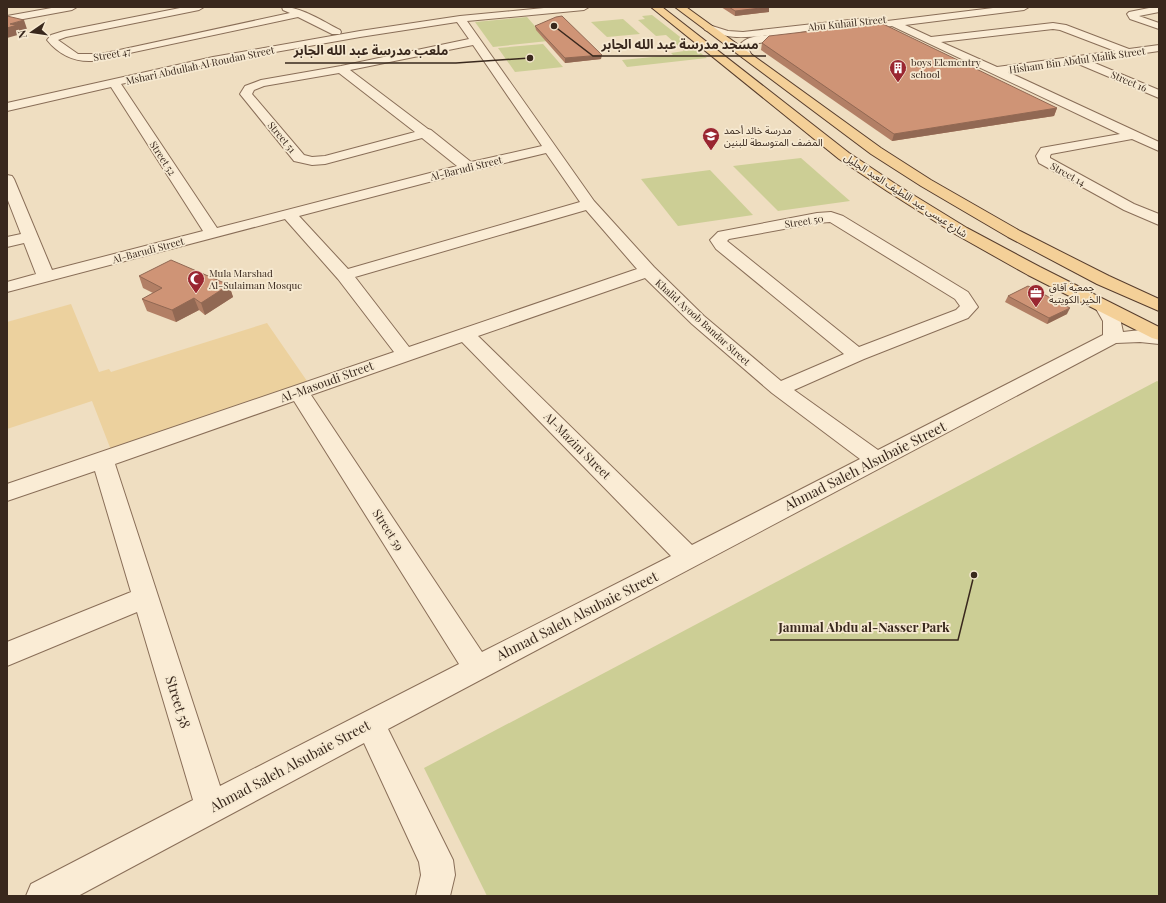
<svg xmlns="http://www.w3.org/2000/svg" width="1166" height="903" viewBox="0 0 1166 903" font-family="'Playfair Display','Noto Sans Arabic',serif">
  <rect width="100%" height="100%" fill="#efdec1"/>
  <g fill="#ccce95">
    <polygon points="652,15 707,58 627,67 622,60 673,55 671,53 684,51 666,35 656,36 638,20 645,19 642,16"/>
    <polygon points="527,17 548,41 493,47 475,22"/>
    <polygon points="623,19 640,34 607,37 591,22"/>
    <polygon points="543,44 563,67 515,72 498,48"/>
    <polygon points="801,158 850,201 778,211 733,166"/>
    <polygon points="710,170 753,215 678,226 641,179"/>
    <polygon points="1157,381 1159,382 1159,896 487,896 424,768"/>
  </g>
  <polygon fill="#ecd19e" points="71,304 99,372 109,369 111,372 267,323 307,381 111,450 92,401 7,429 7,322"/>
  <g fill="none" stroke-linecap="round" stroke-linejoin="round">
    <defs>
      <g id="minor">
        <polygon points="57,7 77,7 72,10 7,22 7,16"/>
        <path d="M185,7h19l-5,3 -133,27 -8,3 20,14h23l189,-41 -7,-3 -1,-3c20,0 40,14 58,23l1,2 -1,2h-8l-34,-17 -206,44c-18,1 -34,-7 -45,-21l4,-5 13,-4z"/>
        <path d="M554,7h35l-5,3 -117,11 127,180 60,66 50,49 77,65 63,-27 -128,-105 -6,-9 8,-8 99,-19 14,-1 12,4 125,76 10,15 -10,11 -104,41 -70,31 84,60 225,-115v-14l-8,-14 3,-4 6,-1 6,1 10,15 3,14 17,-2 19,2v12l-19,-2 -24,1 -728,386 65,131 2,15 -5,21h-34l5,-21 -2,-13 -55,-119 -286,153h-52l5,-12 162,-84 -56,-188 -130,54v-24l124,-50 -36,-121 -88,30v-17l387,-132 -56,-73 -53,-60 -278,73v-10l29,-8 -12,-31 -17,4v-10l14,-3 -14,-36v-23l5,1 2,3 38,91 151,-39 -92,-144 -104,24v-8l206,-46 147,-26 100,-15zM457,22l12,17 -128,27 -80,14 -16,6 -5,8 54,67 18,4 13,-1 97,-26 35,28 -240,62 -96,-144 92,-21 147,-26zM473,45l69,101 -71,16 -40,-32 -3,-1 -78,-59zM339,73l76,59 -90,24 -13,1 -8,-2 -52,-61 2,-4 10,-4zM546,153l34,49 -232,67 -49,-53 172,-45zM586,210l51,59 -228,78 -54,-70zM830,222l125,77 5,7 -4,4 -97,37 -132,-106 2,-2 88,-16zM645,278l47,46 80,69 88,66 -168,86 -214,-209zM462,342l209,214 -189,96 -171,-257zM294,401l165,263 -239,122 -105,-322z"/>
        <path d="M1001,7h28l-5,3 -119,15 26,12 122,-14 13,2 63,24 30,-4v6l-69,10 69,29v8l-83,-35 -68,9 151,70v9l-27,-12 -81,15 -1,2v2l84,46 25,10v11l-35,-15 -85,-47 -3,-7 5,-8 79,-14 -228,-108 -39,5 -4,-1 -1,-2 1,-2 -49,6 2,2 -1,2 -48,8 -5,4 4,8 -5,3 -4,-1 -5,-10c6,-12 18,-11 30,-13 -27,3 -37,4 -63,-5l-1,-2 5,-3 19,6 15,1 124,-14 3,1 2,2 -1,2zM1053,29l7,1 55,21 -118,16 -56,-25z"/>
        <polygon points="1154,7 1159,7 1159,12 1139,16 1159,23 1159,29 1130,19 1127,14 1129,12"/>
      </g>
      <g id="major">
        <polygon points="651,7 662,7 849,153 897,185 967,228 1040,267 1159,327 1159,340 1152,338 1028,275 955,234 887,191 839,159"/>
        <polygon points="675,7 686,7 881,148 931,180 1020,231 1109,276 1159,299 1159,311 1097,284 1008,237 921,186 871,154"/>
      </g>
    </defs>
    <use href="#minor" stroke="#896e58" stroke-width="2"/>
    <use href="#major" stroke="#573d2d" stroke-width="2"/>
    <use href="#minor" fill="#faecd5" fill-rule="evenodd"/>
    <use href="#major" fill="#f4d098" fill-rule="evenodd"/>
  </g>
  <g fill="#b27f65">
    <polygon points="721,7 769,7 769,12 735,16"/>
    <polygon points="535,26 601,59 565,63 536,30"/>
    <polygon points="762,43 1057,108 1054,116 892,141 761,50"/>
    <polygon points="139,276 229,285 233,297 205,315 199,310 176,322 147,311 142,299 153,293 143,288"/>
    <polygon points="1008,296 1067,314 1047,324 1005,302"/>
  </g>
  <g fill="#916853">
    <polygon points="769,7 769,12 735,16 735,11"/>
    <polygon points="24,20 27,29 19,31 21,34 7,38 7,28 10,24"/>
    <polygon points="602,55 601,59 565,63 565,58"/>
    <polygon points="1057,108 1054,116 892,141 894,134"/>
    <polygon points="229,285 233,297 205,315 201,303"/>
    <polygon points="194,298 199,310 176,322 172,310"/>
    <polygon points="1070,308 1067,314 1047,324 1049,318"/>
  </g>
  <g fill="#cf9476" stroke="#916853">
    <polygon points="729,7 769,7 735,11"/>
    <polygon points="7,16 24,20 10,24 17,25 7,28"/>
    <polygon points="562,16 602,55 565,58 535,26 556,17"/>
    <polygon points="881,23 1057,108 894,134 762,43 769,36"/>
    <polygon points="171,260 229,285 201,303 194,298 172,310 142,299 162,288 139,276"/>
    <polygon points="1028,286 1070,308 1049,318 1008,296"/>
  </g>
  <defs>
    <symbol id="building-pin" viewBox="-11 -11 22 30"><path d="M0 17L-7.5 6A9.5 9.5 0 1 1 7.5 6Z" fill="#9a2631" stroke="#f6e9d1"/><path d="M-4-6H4V6H1V3H-1V6H-4ZM-2.5-4.3h1.7v1.8h-1.7ZM.8-4.3h1.7v1.8H.8ZM-2.5-1h1.7V.8h-1.7ZM.8-1h1.7V.8H.8Z" fill="#fff"/></symbol>
    <symbol id="school-pin" viewBox="-11 -11 22 30"><path d="M0 17L-7.5 6A9.5 9.5 0 1 1 7.5 6Z" fill="#9a2631" stroke="#f6e9d1"/><path d="M0-5L7-2L0 1L-7-2ZM-4 1L0 2.5L4 1V4Q0 6-4 4Z" fill="#fff"/></symbol>
    <symbol id="mosque-pin" viewBox="-11 -11 22 30"><path d="M0 17L-7.5 6A9.5 9.5 0 1 1 7.5 6Z" fill="#9a2631" stroke="#f6e9d1"/><path d="M3.5-4.9A6 6 0 1 0 3.5 4.9A5 5 0 1 1 3.5-4.9Z" fill="#fff"/></symbol>
    <symbol id="office-pin" viewBox="-11 -11 22 30"><path d="M0 17L-7.5 6A9.5 9.5 0 1 1 7.5 6Z" fill="#9a2631" stroke="#f6e9d1"/><path d="M-6-3h4V-5.5h4V-3h4V5H-6ZM-1-4.5V-3h2v-1.5ZM-6 0V1H6V0Z" fill="#fff"/></symbol>
  </defs>
  <g fill-rule="evenodd">
    <use href="#building-pin" x="888" y="58" width="20" height="27"/>
    <use href="#school-pin" x="701" y="126" width="20" height="27"/>
    <use href="#mosque-pin" x="186" y="269" width="20" height="27"/>
    <use href="#office-pin" x="1026" y="283" width="20" height="27"/>
  </g>
  <g text-anchor="middle" stroke-width="3.5" stroke-linejoin="round" paint-order="stroke">
    <g font-size="10" fill="#39281d" stroke="#f6e9d1">
      <text transform="translate(847 23) rotate(-6)" y="4">Abu Kuhail Street</text>
      <text transform="translate(112 54) rotate(-10)" y="4">Street 47</text>
      <text transform="translate(1077 60) rotate(-8)" y="4">Hisham Bin Abdul Malik Street</text>
      <text transform="translate(200 65) rotate(-12)" y="4">Mshari Abdullah Al Roudan Street</text>
      <text transform="translate(1129 81) rotate(23)" y="4">Street 16</text>
      <text transform="translate(282 137) rotate(50)" y="4">Street 51</text>
      <text transform="translate(163 158) rotate(57)" y="4">Street 52</text>
      <text transform="translate(466 168) rotate(-14)" y="4">Al-Barudi Street</text>
      <text transform="translate(1068 174) rotate(29)" y="4">Street 14</text>
      <text transform="translate(906 195) rotate(33)" y="4">شارع عيسى عبد اللطيف العبد الجليل</text>
      <text transform="translate(804 221) rotate(-9)" y="4">Street 50</text>
      <text transform="translate(148 250) rotate(-15)" y="4">Al-Barudi Street</text>
      <text transform="translate(703 322) rotate(42)" y="4">Khalid Ayoob Bandar Street</text>
    </g>
    <g font-size="10" fill="#39281d" stroke="#f6e9d1" text-anchor="start">
      <text x="911" y="66">boys Elementry<tspan x="911" dy="12">school</tspan></text>
      <text x="724" y="134">مدرسة خالد أحمد<tspan x="724" dy="12">المضف المتوسطة للبنين</tspan></text>
      <text x="209" y="277">Mula Marshad<tspan x="209" dy="12">Al-Sulaiman Mosque</tspan></text>
      <text x="1049" y="291">جمعية آفاق<tspan x="1049" dy="12">الخير الكويتية</tspan></text>
    </g>
    <g font-size="12" fill="#39281d" stroke="#f6e9d1">
      <text transform="translate(327 382) rotate(-20)" y="4">Al-Masoudi Street</text>
      <text transform="translate(577 446) rotate(45)" y="4">Al-Mazini Street</text>
      <text transform="translate(388 530) rotate(57)" y="4">Street 59</text>
    </g>
    <g font-size="14" fill="#39281d" stroke="#f6e9d1">
      <text transform="translate(865 466) rotate(-27)" y="5">Ahmad Saleh Alsubaie Street</text>
      <text transform="translate(577 616) rotate(-27)" y="5">Ahmad Saleh Alsubaie Street</text>
      <text transform="translate(178 702) rotate(73)" y="5">Street 58</text>
      <text transform="translate(290 766) rotate(-28)" y="5">Ahmad Saleh Alsubaie Street</text>
    </g>
  </g>
  <path fill="none" stroke="#39281d" stroke-width="1.5" d="M554 26L593 56H766M530 58L456 63H285M974 575L958 640H770"/>
  <g fill="#39281d" stroke="#f6e9d1" stroke-width="1.5">
    <circle cx="554" cy="26" r="4"/>
    <circle cx="530" cy="58" r="4"/>
    <circle cx="974" cy="575" r="4"/>
  </g>
  <g font-size="13" text-anchor="middle" font-weight="bold" fill="#39281d" stroke="#f6e9d1" stroke-width="3.5" stroke-linejoin="round" paint-order="stroke">
    <text x="680" y="49">مسجد مدرسة عبد الله الجابر</text>
    <text x="371" y="55">ملعب مدرسة عبد الله الجابر</text>
    <text x="864" y="632">Jammal Abdu al-Nasser Park</text>
  </g>
  <rect width="1166" height="903" fill="none" stroke="#39281d" stroke-width="16"/>
  <g transform="translate(32 32) rotate(257)" stroke="#f6e9d1" stroke-width="3" paint-order="stroke">
  <path d="M0-3L7 15L0 10L-7 15Z" fill="#39281d"/>
  <text y="-6" font-size="11" font-weight="bold" text-anchor="middle" fill="#39281d">N</text>
  </g>
</svg>
